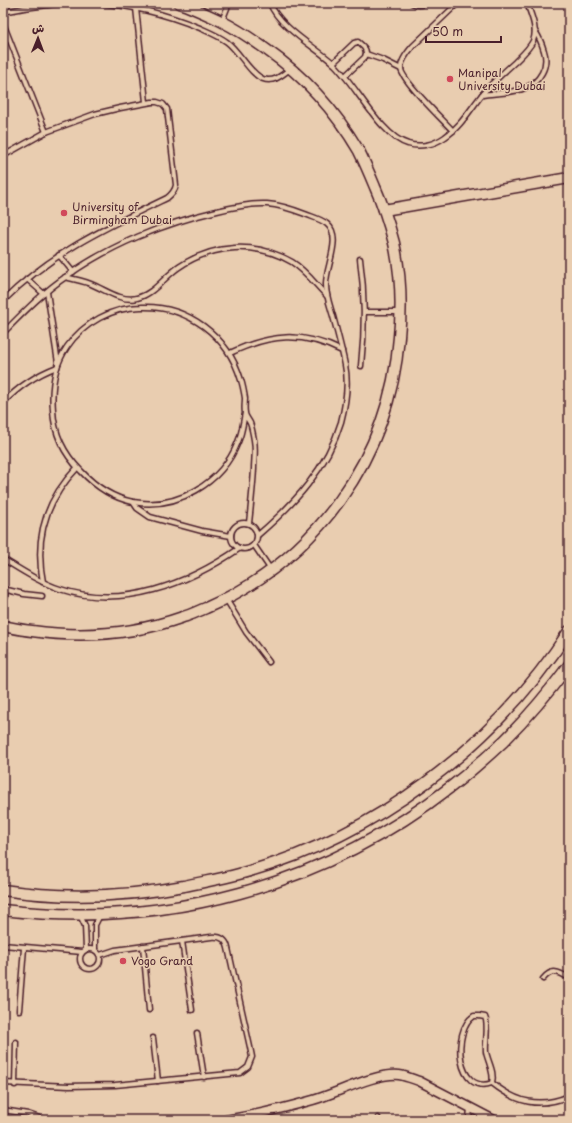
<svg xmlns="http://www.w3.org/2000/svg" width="572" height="1123" viewBox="0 0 572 1123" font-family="'Playpen Sans','Playpen Sans Arabic',sans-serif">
  <rect width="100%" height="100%" fill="#e9cdb0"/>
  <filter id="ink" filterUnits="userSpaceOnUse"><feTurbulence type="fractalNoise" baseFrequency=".025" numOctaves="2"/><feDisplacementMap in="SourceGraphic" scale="8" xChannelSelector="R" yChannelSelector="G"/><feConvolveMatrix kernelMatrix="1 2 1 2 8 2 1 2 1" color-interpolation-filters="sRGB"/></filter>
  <g filter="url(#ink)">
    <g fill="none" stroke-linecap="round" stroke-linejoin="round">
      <defs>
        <g id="service">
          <path d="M94,3c37,2 72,11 106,25 9,4 19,8 27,14 12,9 23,32 36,37 11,4 19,-4 27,-10"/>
          <path d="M270,3c8,23 45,44 63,60 22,20 48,74 75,81 13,4 27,0 37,-7 17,-11 27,-31 40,-46 9,-10 20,-20 30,-29 6,-6 14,-13 18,-21 5,-12 -2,-26 -6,-38"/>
          <path d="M412,3c4,2 9,3 12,0"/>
          <polyline points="136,8 146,102"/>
          <polyline points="3,12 24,8 64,3"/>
          <polyline points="222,21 229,3"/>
          <polyline points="3,23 46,132"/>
          <polyline points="366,54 383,60 401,69"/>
          <path d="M333,63l21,-20 4,-1c6,5 10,8 7,15l-20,19"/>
          <path d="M482,95c13,-2 32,-2 43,-7 15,-6 24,-22 19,-37 -2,-7 -5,-14 -9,-20"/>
          <path d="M453,131c-9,-10 -53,-52 -52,-63 0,-8 7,-16 12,-22l45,-43"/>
          <path d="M3,156l43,-24 49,-18 25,-6 32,-6h5l6,2 4,5 9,76c-1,6 -4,9 -9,13 -60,29 -116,55 -164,103"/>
          <polyline points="59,255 73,272"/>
          <path d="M360,259c5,36 5,71 1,107"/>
          <path d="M65,277c9,2 18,4 26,7 15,6 30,18 46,14 17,-4 28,-22 42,-31 34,-23 77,-26 113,-5 13,8 24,23 35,34"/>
          <polyline points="27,279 44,294"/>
          <polyline points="47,292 58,363"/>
          <polyline points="365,312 401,312"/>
          <path d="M3,333c20,-20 40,-41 64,-57 43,-31 98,-53 150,-65 16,-4 33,-8 50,-7 13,1 25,5 38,10 7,3 16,5 22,10 16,13 -2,44 -1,61 0,12 5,23 8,35 4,15 8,30 11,45 4,19 1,38 -4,57 -14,47 -47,82 -83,113"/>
          <path d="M230,353c40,-19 72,-22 112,-2"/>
          <path d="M3,403c16,-17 33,-28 54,-36"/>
          <path d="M245,413c-2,10 -3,20 -7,29 -16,41 -61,68 -105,60 -20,-4 -38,-16 -52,-31 -17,-17 -27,-38 -28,-61 -2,-23 1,-44 14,-63 16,-24 46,-40 74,-40 47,-2 87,29 100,73 2,6 3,12 4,18 0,5 -1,10 0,15 0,3 3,6 5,10 2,5 3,11 4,17 2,10 0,19 0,29 -1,18 -3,36 -5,54"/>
          <polyline points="133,502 137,508 150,517 202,531 231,536"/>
          <circle cx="244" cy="536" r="13"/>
          <polyline points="254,545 271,570"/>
          <path d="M3,559c18,11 36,23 57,30 63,21 128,-5 180,-41"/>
          <path d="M43,582c-9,-45 3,-82 34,-114"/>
          <polyline points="3,589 24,594 42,596"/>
          <polyline points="226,599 246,632 269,662"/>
          <polyline points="3,603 6,590"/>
          <polyline points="80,915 85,926 86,949"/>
          <polyline points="182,941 192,1010"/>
          <polyline points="3,945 82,952"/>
          <polyline points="143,946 149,1010"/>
          <circle cx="90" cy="959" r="10"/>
          <polyline points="95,949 95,925 100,915"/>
          <path d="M543,979c9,-11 16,-7 26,-1"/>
          <polyline points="19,1010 24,948"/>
          <path d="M474,1016h5l6,1c4,8 0,25 1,35 2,10 9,21 6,31 -35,13 -41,-52 -18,-67z"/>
          <polyline points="197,1033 204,1077"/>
          <polyline points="153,1038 158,1081"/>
          <path d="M3,1083l66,3 46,-1 114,-11 11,-1 8,-6 4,-10 -2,-10 -22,-99c-2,-9 -7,-12 -17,-11l-96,13 -15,5"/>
          <path d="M492,1083c24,19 47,26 77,13"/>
          <polyline points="15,1085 16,1042"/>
          <polyline points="3,1110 28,1114 45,1120"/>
          <polyline points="378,1118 378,1120"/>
          <polyline points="469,1120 470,1108"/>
          <polyline points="477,1120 485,1116"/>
        </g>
        <path id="minor" d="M226,1120c30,-5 59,-12 87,-20 25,-7 61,-27 86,-25 7,1 14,4 20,6l75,39"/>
        <g id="tertiary">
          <polyline points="384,210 569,178"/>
          <path d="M3,626c10,2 19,4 29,5 50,7 103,3 151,-14 8,-2 15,-6 23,-9 110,-48 184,-151 193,-271 3,-31 2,-63 -5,-94 -5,-19 -11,-38 -19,-56 -5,-12 -10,-24 -16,-36 -23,-39 -55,-75 -92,-101 -15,-11 -30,-21 -46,-29 -12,-6 -24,-11 -36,-16l-6,-2"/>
          <path d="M3,890c60,9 122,7 181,-4 18,-4 37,-7 55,-12 134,-36 255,-127 330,-243"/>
          <path d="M3,910c163,19 319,-23 449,-124 18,-14 35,-29 52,-45 24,-24 45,-49 65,-76"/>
        </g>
      </defs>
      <use href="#service" stroke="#4a1f2b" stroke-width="7"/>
      <use href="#minor" stroke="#4a1f2b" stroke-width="11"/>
      <use href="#tertiary" stroke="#4a1f2b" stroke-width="13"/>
      <use href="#service" stroke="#e9cdb0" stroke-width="4"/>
      <use href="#minor" stroke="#e9cdb0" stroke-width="8"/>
      <use href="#tertiary" stroke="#e9cdb0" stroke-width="10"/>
    </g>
  </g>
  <g fill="#d1495b" stroke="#e9cdb0" stroke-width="1.5">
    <circle cx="450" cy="79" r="4"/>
    <circle cx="64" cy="213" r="4"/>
    <circle cx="123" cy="961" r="4"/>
  </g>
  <g text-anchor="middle" stroke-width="3" stroke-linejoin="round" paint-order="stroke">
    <g font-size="11" fill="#4a1f2b" stroke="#e9cdb0" text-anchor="start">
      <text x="458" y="77">Manipal<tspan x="458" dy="13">University Dubai</tspan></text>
      <text x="72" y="211">University of<tspan x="72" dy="13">Birmingham Dubai</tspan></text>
      <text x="131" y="965">Vogo Grand</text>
    </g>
  </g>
  <rect width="572" height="1123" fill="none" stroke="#e9cdb0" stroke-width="16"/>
  <rect x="8" y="8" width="556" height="1107" fill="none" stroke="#4a1f2b" stroke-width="1.5" filter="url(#ink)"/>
  <g transform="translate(38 38) rotate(1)" stroke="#e9cdb0" stroke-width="3" paint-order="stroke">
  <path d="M0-3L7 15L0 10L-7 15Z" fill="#4a1f2b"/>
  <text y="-6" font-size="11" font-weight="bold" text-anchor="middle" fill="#4a1f2b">ش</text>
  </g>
  <path d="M426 36v6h75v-6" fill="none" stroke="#4a1f2b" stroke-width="2"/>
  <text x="432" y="36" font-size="12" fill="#4a1f2b" stroke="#e9cdb0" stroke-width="3" paint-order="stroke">50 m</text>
</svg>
